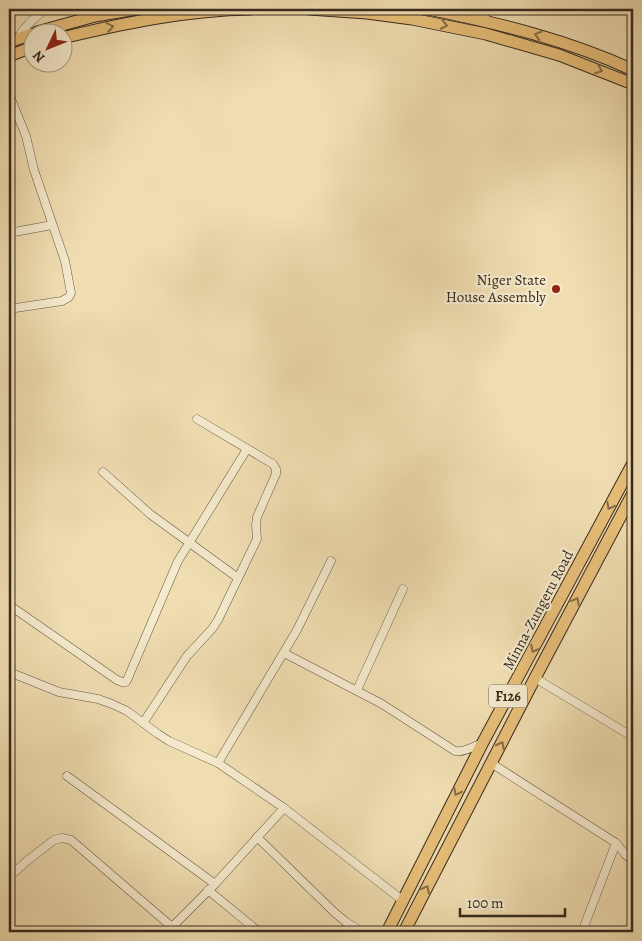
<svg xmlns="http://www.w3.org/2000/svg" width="642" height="941" viewBox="0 0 642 941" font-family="Alegreya,serif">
  <rect width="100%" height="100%" fill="#f0deb2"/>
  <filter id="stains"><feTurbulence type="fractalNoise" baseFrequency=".004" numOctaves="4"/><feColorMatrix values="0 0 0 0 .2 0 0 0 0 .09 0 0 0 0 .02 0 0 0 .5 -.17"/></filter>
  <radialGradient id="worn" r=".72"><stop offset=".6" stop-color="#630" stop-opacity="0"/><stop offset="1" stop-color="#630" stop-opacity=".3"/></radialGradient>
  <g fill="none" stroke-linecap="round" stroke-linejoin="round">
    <defs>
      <g id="street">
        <polyline points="474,9 487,20"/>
        <path d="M17,39c8,-13 17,-22 30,-30"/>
        <polyline points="9,94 26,136 34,170 65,261 71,293 69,297 62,301 9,309"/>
        <polyline points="9,233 52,225"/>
        <polyline points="103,472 150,514 238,578"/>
        <polyline points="9,605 117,680 122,682 126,682 128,678 178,561 247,449"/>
        <path d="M284,653l98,51 73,47c9,2 18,-5 27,-7"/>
        <polyline points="9,672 59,692 98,699 112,704 127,711 158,734 169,741 218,763 284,808 402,900"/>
        <polyline points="535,678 633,737"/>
        <polyline points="357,690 403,589"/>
        <polyline points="143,723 187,656 212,629 218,620 257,539 256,525 257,517 276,474 276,469 273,464 197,419"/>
        <polyline points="218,763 297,630 331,561"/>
        <polyline points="491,763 616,843 625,854 633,861"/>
        <polyline points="67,776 215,884"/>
        <polyline points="257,837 334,912 346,922 362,932"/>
        <polyline points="9,877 27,861 54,840 62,838 71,840 172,927"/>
        <polyline points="208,890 259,932"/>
        <polyline points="9,927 16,932"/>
        <polyline points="167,932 215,884 284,808"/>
        <polyline points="582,932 616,843"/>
      </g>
      <g id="primary">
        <polyline points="309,9 367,13 412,19 486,34 559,55 633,84"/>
        <path d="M428,9c70,14 140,31 205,61"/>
        <polyline points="37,32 95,16 136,9"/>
        <path d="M62,38c62,-15 125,-28 189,-29"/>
        <polyline points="9,42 32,34"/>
        <polyline points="9,56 32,47"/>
        <polyline points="387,932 482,744 633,463"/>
        <polyline points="404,932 535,678 633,493"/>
      </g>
    </defs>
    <use href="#street" stroke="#645744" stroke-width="9"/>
    <use href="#primary" stroke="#362a1f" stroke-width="13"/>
    <use href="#street" stroke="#f5eacd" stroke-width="8"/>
    <use href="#primary" stroke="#e8bf79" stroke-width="11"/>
  </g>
  <defs><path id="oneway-chevron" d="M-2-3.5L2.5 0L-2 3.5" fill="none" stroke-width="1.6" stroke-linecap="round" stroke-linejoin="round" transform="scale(1.25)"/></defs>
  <g stroke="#866d48">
    <use href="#oneway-chevron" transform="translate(444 25) rotate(12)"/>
    <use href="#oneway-chevron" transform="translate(110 27) rotate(-10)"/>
    <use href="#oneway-chevron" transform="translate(538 35) rotate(-164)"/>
    <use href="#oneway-chevron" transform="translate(599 70) rotate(21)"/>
    <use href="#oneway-chevron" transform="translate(610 506) rotate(118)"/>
    <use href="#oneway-chevron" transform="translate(576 601) rotate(-62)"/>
    <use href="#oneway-chevron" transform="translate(534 649) rotate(118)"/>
    <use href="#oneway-chevron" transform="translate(501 745) rotate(-63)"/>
    <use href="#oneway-chevron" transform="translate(457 792) rotate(117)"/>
    <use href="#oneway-chevron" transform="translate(426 889) rotate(-63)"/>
  </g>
  <circle fill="#8f2418" stroke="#f5eacd" stroke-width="2" cx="556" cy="289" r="5"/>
  <g text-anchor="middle" stroke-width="4.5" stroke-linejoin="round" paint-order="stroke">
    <rect fill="#f5eacd" stroke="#6f6453" stroke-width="1" x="489" y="684.5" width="38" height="23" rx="4"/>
    <g font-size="14" font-weight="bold" fill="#362a1f">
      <text x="508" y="701">F126</text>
    </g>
    <g font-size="15" fill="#362a1f" stroke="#f5eacd" text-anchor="end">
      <text x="546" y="285">Niger State<tspan x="546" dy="17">House Assembly</tspan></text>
    </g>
    <g font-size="15" fill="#362a1f" stroke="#f5eacd">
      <text transform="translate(538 610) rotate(-62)" y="5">Minna-Zungeru Road</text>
    </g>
  </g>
  <rect width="642" height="941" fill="none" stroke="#f0deb2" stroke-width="30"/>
  <rect x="10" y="10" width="622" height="921" fill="none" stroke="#362a1f" stroke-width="2.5"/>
  <rect x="15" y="15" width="612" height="911" fill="none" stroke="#362a1f"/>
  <g transform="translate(48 48) rotate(227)"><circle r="24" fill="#f5eacd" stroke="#a99d87"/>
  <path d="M0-4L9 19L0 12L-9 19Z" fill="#8f2418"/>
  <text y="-8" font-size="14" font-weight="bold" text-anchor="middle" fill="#362a1f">N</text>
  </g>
  <path d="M460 908v8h105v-8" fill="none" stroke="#362a1f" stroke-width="2.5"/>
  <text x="467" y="908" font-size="15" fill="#362a1f" stroke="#f5eacd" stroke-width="4" paint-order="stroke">100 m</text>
  <rect width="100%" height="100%" filter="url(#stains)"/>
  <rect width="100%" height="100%" fill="url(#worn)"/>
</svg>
